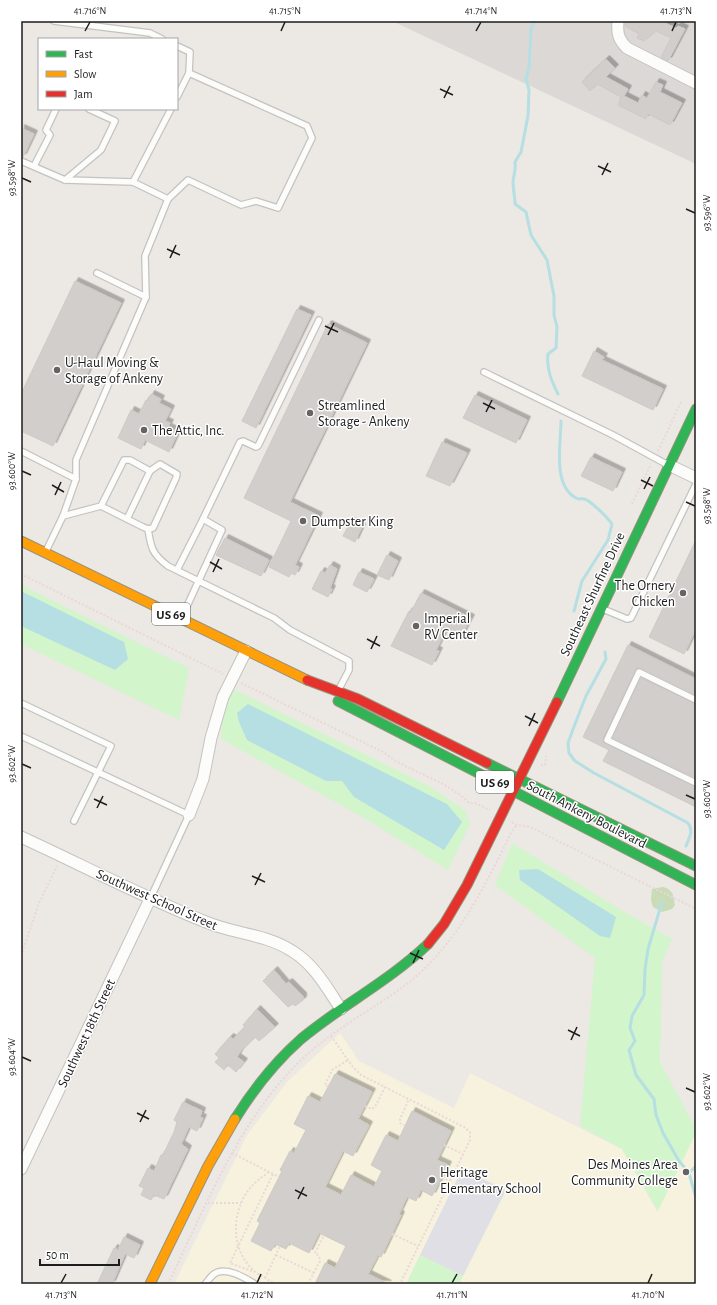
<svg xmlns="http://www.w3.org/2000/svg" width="717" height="1305" viewBox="0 0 717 1305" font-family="'Alegreya Sans',sans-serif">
  <defs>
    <filter id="shadow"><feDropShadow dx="3.5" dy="-3.5" stdDeviation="0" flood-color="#0004"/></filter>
  </defs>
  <rect width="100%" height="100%" fill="#ece8e4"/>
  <polygon fill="#dbd8d6" points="392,21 696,21 696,164"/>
  <polygon fill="#f6f2de" points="340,1033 359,1061 454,1108 470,1073 622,1149 657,1211 696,1133 696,1284 174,1284 247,1135 287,1082"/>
  <path fill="#c9dcb7" d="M663,887c11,3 10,9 12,18l-3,4 -10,3 -9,-5 -2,-7 1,-11z"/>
  <g fill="#d2f5cc">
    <polygon points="21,585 189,668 179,720 21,644"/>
    <polygon points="231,688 429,786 466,811 470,824 448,870 359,815 221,739 223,707"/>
    <polygon points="512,843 623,911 672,939 662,962 660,1062 696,1129 696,1133 658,1211 622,1149 580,1126 595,958 495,885"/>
    <polygon points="420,1255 463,1276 459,1284 406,1284"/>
  </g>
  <polygon fill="#dfdfe5" points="462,1169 506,1190 463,1276 420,1255"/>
  <g fill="#b5dfe2">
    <polygon points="21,591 124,642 128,659 115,670 21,626"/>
    <polygon points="248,704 447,804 462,822 444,850 354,797 342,781 326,781 247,740 239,722 237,713"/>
    <polygon points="538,869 616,917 610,938 600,936 520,880 519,870"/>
  </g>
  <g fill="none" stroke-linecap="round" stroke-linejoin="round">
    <g stroke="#b5dfe2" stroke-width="3">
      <path d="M534,21l-3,9 -2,37 -3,12 3,11 -1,26 -7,36 -6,10c1,8 -1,12 -2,19 0,8 2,16 2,23l11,8 5,23 16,25 7,36v19l3,12 -1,21 -8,6c-2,15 4,28 10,40"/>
      <path d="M561,421c0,22 -9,64 15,77 3,2 5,0 8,1 6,1 24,19 28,25l-4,16 -26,41 -8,30"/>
      <path d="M605,652l1,7 -20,37 -11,28 -7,19 1,10 6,8 19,12 94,50c6,8 1,15 -2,23"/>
      <polyline points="662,902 648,949 645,969 644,995 632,1016 630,1028 635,1041 629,1050 636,1075 654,1099 656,1115 663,1133 679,1161 689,1173 696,1198"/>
      <polyline points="689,1173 696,1166"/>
    </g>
  </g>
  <g fill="#d2cecb" stroke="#cfc9c5" filter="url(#shadow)">
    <polygon points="625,21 667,21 665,23 676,28 678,26 685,29 668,61 661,57 671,38 656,31 644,41 637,38 639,34 625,26"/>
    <polygon points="606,59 615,68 606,77 628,89 624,96 638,103 642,95 647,98 656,82 663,85 660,92 682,103 670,125 648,114 646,119 618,105 621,97 597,84 590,91 582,82"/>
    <polygon points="21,128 34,134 23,157 21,157"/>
    <polygon points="75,281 121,303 53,446 21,431 21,394"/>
    <polygon points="297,309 311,315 256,428 242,421"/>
    <polygon points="328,324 367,343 290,502 319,516 295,565 299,567 295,575 291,573 289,577 269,567 291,521 244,498"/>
    <polygon points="594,351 604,357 602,360 663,389 653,410 582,376"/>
    <polygon points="151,394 161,399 159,403 171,409 165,421 170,423 168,427 178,432 169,452 145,440 141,449 118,438 131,410 139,414 146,400 148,401"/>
    <polygon points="475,395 527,420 516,443 463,418"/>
    <polygon points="442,442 467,453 450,486 426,476"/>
    <polygon points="591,457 622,472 613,491 581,476"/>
    <polygon points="351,521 362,527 355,542 343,536"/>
    <polygon points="225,538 269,560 261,576 216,555"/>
    <polygon points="696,540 696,629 684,654 649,637"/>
    <polygon points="387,555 398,561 389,580 377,575"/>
    <polygon points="330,565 337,569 330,588 332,589 328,597 312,589 321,571 325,573"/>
    <polygon points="359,572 374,579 367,592 353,585"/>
    <polygon points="421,593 471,618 462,635 447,628 436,650 439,651 432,665 391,646 409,611 411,612"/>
    <polygon points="628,645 696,679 696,695 641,668 637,668 603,738 603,742 696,787 696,807 603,761 609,750 583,737"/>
    <polygon points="641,678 696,704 696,778 613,738"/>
    <polygon points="274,970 286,984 289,982 303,996 303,1000 295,1006 293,1004 288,1007 263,981"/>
    <polygon points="257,1009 275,1027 259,1041 255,1037 240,1052 237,1057 244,1062 236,1072 228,1065 224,1070 215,1062 219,1058 215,1054 230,1037 233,1039 245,1027 243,1025"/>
    <polygon points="335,1074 372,1092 358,1119 369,1125 353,1156 343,1151 325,1187 341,1195 351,1175 374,1187 382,1171 371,1165 386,1135 398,1141 412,1111 451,1131 437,1160 448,1165 432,1196 421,1190 416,1201 407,1197 399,1214 401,1215 381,1257 378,1255 368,1274 388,1284 315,1284 325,1263 335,1268 346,1246 319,1233 309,1253 289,1243 286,1249 275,1244 271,1251 251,1241 260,1223 257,1221 282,1171 280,1170 290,1151 294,1153 306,1130 294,1124 308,1096 320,1102"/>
    <polygon points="183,1102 202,1111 200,1117 203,1118 197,1131 189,1127 181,1144 188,1149 164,1199 154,1195 151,1200 141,1195 144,1188 139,1186 148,1168 154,1171 161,1155 163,1155 174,1132 177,1122 174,1120"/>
    <polygon points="124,1237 140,1245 134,1258 125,1254 112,1284 97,1284 114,1248 118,1250"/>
  </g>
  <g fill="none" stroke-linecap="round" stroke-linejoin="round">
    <defs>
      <g id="lane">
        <polyline points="54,21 150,33 162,39"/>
        <polyline points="177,46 190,52 189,73"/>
        <polyline points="21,161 65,180 133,182"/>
        <polyline points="34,166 50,135 46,130 56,109"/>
        <polyline points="65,180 101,150 115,121 89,109"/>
        <polyline points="168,199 133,182 171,109"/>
        <polyline points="146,297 145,256 168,199 188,180 241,205 256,201 278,208 312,138 307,126 189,73 177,97"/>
        <polyline points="484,372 613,435 668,465"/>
        <polyline points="21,451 76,479 63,516"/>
        <polyline points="76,479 76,460 146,297 97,273"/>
        <polyline points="127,519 150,471"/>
        <polyline points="203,519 240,442 243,441 256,447 258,446 319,320"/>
        <path d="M148,529c3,19 4,25 20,37l106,52 16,12 59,31v9l-10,19"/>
        <polyline points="46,551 63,516 101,506 143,527 148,529 153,528 176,478 177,474 160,464 150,471 130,460 124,460 101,506"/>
        <polyline points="177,570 203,519 222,530 182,617"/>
        <polyline points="603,609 627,619 631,618 696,484"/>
        <polyline points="696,700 639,672 607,740 696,783"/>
        <polyline points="21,703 111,746 74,821"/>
        <polyline points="21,736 189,815 151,897"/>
        <path d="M205,1284c3,-3 5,-7 9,-10 12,-8 31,4 41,10"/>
      </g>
      <g id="street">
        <path d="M618,21c-1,12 0,18 9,27l69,35"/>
        <polyline points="669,465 696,478"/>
        <polyline points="189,815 203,779 211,738 223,697 246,651"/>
        <path d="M21,837c61,28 122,60 185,85 28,12 60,12 86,29 22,13 35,37 49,58"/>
        <polyline points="21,1169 151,897"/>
      </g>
      <g id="fast">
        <polyline points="338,701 696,885"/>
        <polyline points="557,702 696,409"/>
        <polyline points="487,763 696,866"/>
        <path d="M235,1119c18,-29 40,-57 66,-80 41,-34 88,-58 127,-95"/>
      </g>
      <g id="slow">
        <polyline points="21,541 307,680"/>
        <polyline points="150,1284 208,1166 235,1119"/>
      </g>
      <g id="jam">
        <polyline points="307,680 358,699 487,763"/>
        <polyline points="428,944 444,924 467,885 557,702"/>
      </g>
    </defs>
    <use href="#lane" stroke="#c4c3c1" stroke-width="8"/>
    <use href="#street" stroke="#c4c3c1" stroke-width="13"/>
    <use href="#fast" stroke="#96947c" stroke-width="11"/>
    <use href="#slow" stroke="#96947c" stroke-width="11"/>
    <use href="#jam" stroke="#96947c" stroke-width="11"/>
    <g stroke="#ebd7d7" stroke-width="2" stroke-dasharray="2 2" stroke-linecap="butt">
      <polyline points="658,451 681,402"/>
      <polyline points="632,504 651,464"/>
      <polyline points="21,574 223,674"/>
      <path d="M241,683l142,69c26,21 63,27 86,51h6l15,7"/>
      <polyline points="541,765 545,765 546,756"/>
      <polyline points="512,822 517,825 530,827 696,909"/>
      <polyline points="21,956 39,903 57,866"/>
      <polyline points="331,1036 353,1067 361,1075 464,1127 470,1132 470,1140 400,1284"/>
      <polyline points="328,1087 325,1085 332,1070 348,1060"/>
      <polyline points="365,1106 372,1109 375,1107 385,1087"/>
      <polyline points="405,1126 400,1123 400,1119 409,1099"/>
      <polyline points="444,1145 463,1154"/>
      <polyline points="232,1153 279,1177"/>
      <path d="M269,1172c-7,5 -14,10 -19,16 -18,23 -20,58 1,80 6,7 16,10 23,16"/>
      <polyline points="442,1177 450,1181"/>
      <polyline points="208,1203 241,1203"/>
      <polyline points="392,1234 418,1246"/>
      <polyline points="276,1255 314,1273"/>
      <polyline points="252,1271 230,1263 273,1174"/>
      <polyline points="265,1278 280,1246"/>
      <path d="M168,1284c37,-76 69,-160 130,-221 30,-30 70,-51 105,-76 52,-39 80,-97 108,-154l6,-8"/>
      <polyline points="308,1284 320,1261 319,1256 315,1253 324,1235"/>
    </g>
    <use href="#lane" stroke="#fcfcfb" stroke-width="5.5"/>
    <use href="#street" stroke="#fcfcfb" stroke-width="11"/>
    <use href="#fast" stroke="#30b455" stroke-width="9"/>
    <use href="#slow" stroke="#ff9f0a" stroke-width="9"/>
    <use href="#jam" stroke="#e5322d" stroke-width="9"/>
  </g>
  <path fill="none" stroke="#1d1d1d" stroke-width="1.5" d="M85,31l5,-9M281,31l4,-9M476,31l5,-9M672,31l4,-9M440,89l13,6M444,98l6,-12M598,166l13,6M602,175l6,-12M22,178l9,4M686,209l9,4M167,249l13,6M170,258l6,-13M325,326l13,6M328,335l6,-12M483,403l12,6M486,412l6,-12M22,471l9,4M641,480l12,6M52,485l12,7M644,489l6,-12M55,495l6,-13M686,502l9,4M210,562l12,7M213,572l6,-13M367,639l13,7M371,649l6,-13M525,716l13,7M529,726l6,-13M22,764l9,4M686,795l9,4M94,799l13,6M97,808l6,-12M252,876l13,6M255,885l6,-12M410,953l13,6M413,963l6,-13M568,1030l12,6M571,1040l6,-13M22,1057l9,4M686,1088l9,4M137,1113l12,6M140,1122l6,-12M295,1190l12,6M298,1199l6,-12M61,1283l5,-9M257,1283l4,-9M452,1283l5,-9M648,1283l4,-9"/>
  <g fill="#656463" stroke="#fff" stroke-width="1.5">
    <circle cx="57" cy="370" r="4"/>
    <circle cx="310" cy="413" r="4"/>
    <circle cx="144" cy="430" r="4"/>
    <circle cx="303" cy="521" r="4"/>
    <circle cx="683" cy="593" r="4"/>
    <circle cx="416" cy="626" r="4"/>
    <circle cx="686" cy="1172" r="4"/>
    <circle cx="432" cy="1180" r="4"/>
  </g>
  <g text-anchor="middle" stroke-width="3" stroke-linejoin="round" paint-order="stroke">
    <g fill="#fff" stroke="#616161" stroke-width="1">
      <rect x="152" y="603" width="38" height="22" rx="3"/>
      <rect x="476" y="771" width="38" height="22" rx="3"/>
    </g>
    <g font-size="13" font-weight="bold" fill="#1d1d1d">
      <text x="171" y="619">US 69</text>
      <text x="495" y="787">US 69</text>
    </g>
    <g font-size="14" fill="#1d1d1d" stroke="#fff" text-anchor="start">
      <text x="65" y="367">U-Haul Moving &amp;<tspan x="65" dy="16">Storage of Ankeny</tspan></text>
      <text x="318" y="410">Streamlined<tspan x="318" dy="16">Storage - Ankeny</tspan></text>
      <text x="152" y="435">The Attic, Inc.</text>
      <text x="311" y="526">Dumpster King</text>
      <text x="675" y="590" text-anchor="end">The Ornery<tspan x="675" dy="16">Chicken</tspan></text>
      <text x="424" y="623">Imperial<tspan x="424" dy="16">RV Center</tspan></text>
      <text x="678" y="1169" text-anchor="end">Des Moines Area<tspan x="678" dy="16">Community College</tspan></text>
      <text x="440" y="1177">Heritage<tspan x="440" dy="16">Elementary School</tspan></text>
    </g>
    <g font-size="14" fill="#1d1d1d" stroke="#fff">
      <text transform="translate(592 594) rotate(-65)" y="5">Southeast Shurfine Drive</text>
      <text transform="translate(587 814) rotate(27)" y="5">South Ankeny Boulevard</text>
      <text transform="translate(157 899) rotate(24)" y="5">Southwest School Street</text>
      <text transform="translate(86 1033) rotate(-65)" y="5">Southwest 18th Street</text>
    </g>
  </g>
  <rect width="717" height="1305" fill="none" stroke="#ffffff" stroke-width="44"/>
  <rect x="38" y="38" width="140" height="72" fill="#ffffff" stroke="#a5a5a5"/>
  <rect x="46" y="51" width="20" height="6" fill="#30b455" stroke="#a5a5a5"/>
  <text x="74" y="58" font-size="12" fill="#1d1d1d">Fast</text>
  <rect x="46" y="71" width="20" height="6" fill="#ff9f0a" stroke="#a5a5a5"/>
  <text x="74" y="78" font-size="12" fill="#1d1d1d">Slow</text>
  <rect x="46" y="91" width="20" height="6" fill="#e5322d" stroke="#a5a5a5"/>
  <text x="74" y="98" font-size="12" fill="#1d1d1d">Jam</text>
  <path d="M40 1259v6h79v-6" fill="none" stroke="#1d1d1d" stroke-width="2"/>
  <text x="46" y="1259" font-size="12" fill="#1d1d1d" stroke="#ffffff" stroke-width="3" paint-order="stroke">50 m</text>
  <rect x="22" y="22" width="673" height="1261" fill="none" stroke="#1d1d1d" stroke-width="1.5"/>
  <g font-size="10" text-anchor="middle" fill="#1d1d1d">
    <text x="90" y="14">41.716°N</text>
    <text x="285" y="14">41.715°N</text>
    <text x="481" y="14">41.714°N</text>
    <text x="676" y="14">41.713°N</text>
    <text transform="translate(11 178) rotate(-90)" y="4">93.598°W</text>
    <text transform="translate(706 213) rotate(-90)" y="4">93.596°W</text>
    <text transform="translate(11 471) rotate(-90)" y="4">93.600°W</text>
    <text transform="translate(706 506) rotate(-90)" y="4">93.598°W</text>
    <text transform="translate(11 764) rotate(-90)" y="4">93.602°W</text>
    <text transform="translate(706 799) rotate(-90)" y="4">93.600°W</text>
    <text transform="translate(11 1057) rotate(-90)" y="4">93.604°W</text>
    <text transform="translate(706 1092) rotate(-90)" y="4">93.602°W</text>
    <text x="61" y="1298">41.713°N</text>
    <text x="257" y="1298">41.712°N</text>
    <text x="452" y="1298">41.711°N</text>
    <text x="648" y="1298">41.710°N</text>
  </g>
</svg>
